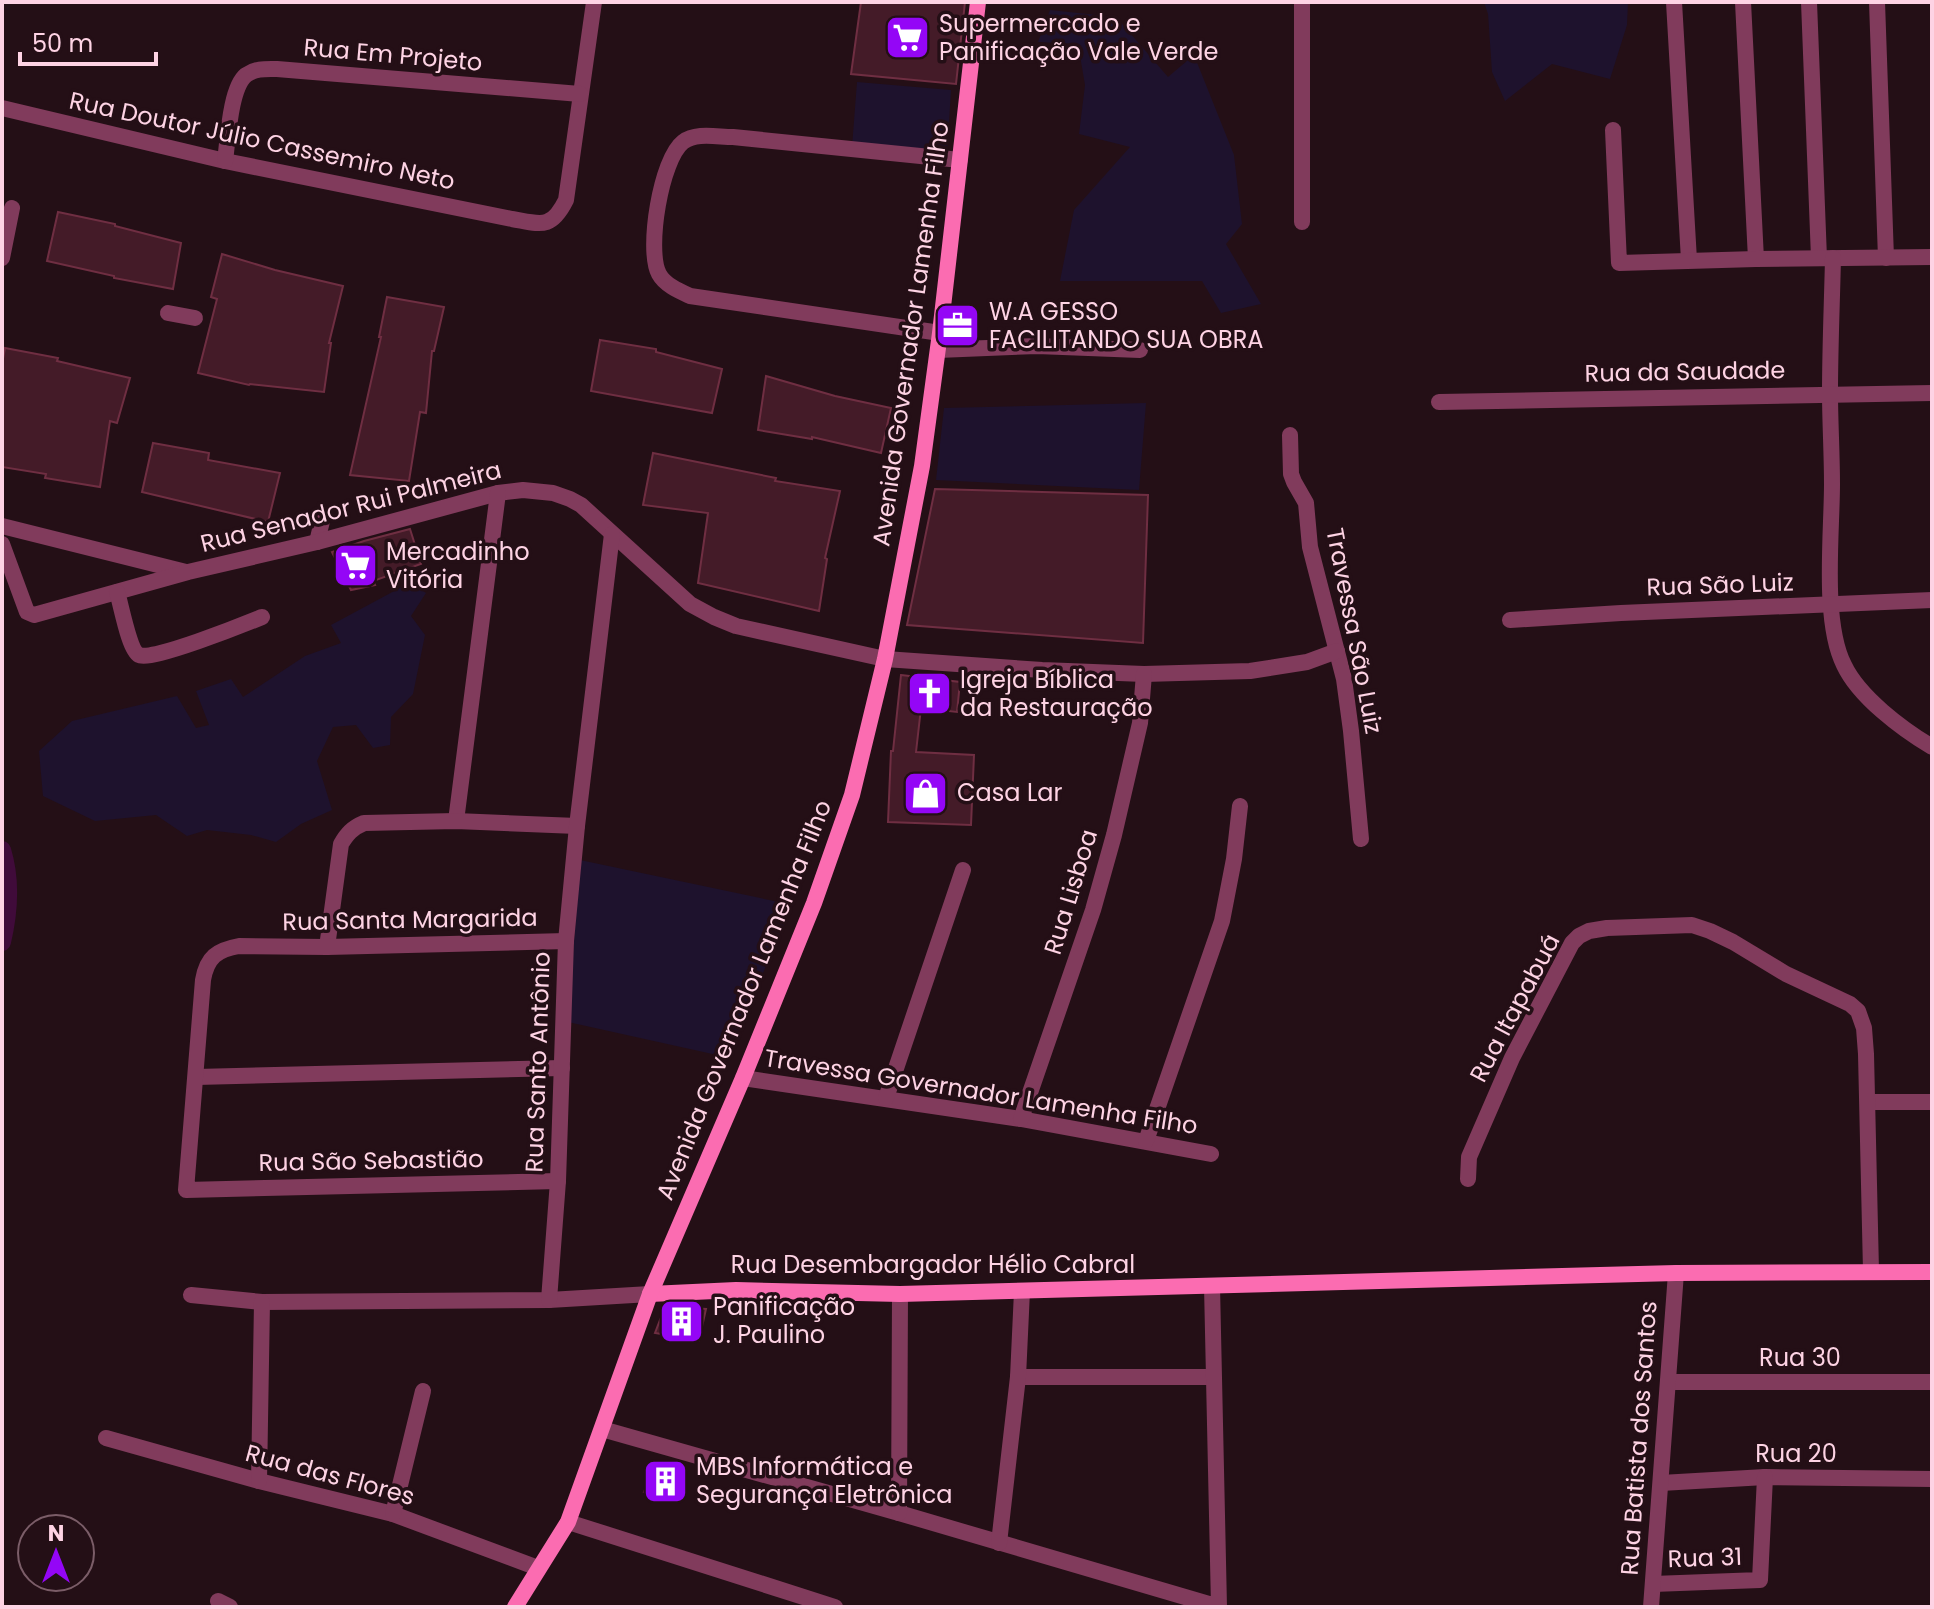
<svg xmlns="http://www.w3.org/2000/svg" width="1934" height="1609" viewBox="0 0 1934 1609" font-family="Poppins,sans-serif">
  <rect width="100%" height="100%" fill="#240f16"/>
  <g fill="#1e122d">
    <polygon points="1484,2 1628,2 1627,25 1610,79 1552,64 1505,101 1492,72 1488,14"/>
    <polygon points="1050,10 1116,17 1168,77 1194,55 1234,155 1242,224 1226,244 1261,304 1221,313 1202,281 1060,281 1074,210 1130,147 1079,134 1085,85 1078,44 1038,42"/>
    <polygon points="857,82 951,90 947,153 852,147"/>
    <polygon points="1146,403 1139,490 936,480 944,408"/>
    <polygon points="411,582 426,593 411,616 425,635 413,694 391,717 390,745 373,748 356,725 333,727 317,761 332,810 301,824 276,842 251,835 207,830 187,836 156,815 95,821 43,796 39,751 72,721 177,696 196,728 209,725 196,691 231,679 243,697 305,656 341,643 331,625"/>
    <polygon points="580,860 793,905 726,1057 568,1022"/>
  </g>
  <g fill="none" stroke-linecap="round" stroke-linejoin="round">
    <path stroke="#400b3a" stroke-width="18" d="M2,850c9,29 7,62 0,92"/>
  </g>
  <g fill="#441b28" stroke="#6f2e42" stroke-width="2">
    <polygon points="861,2 965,2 956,84 851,74"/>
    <polygon points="58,212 115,224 115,226 181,243 173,289 114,278 114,276 47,261"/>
    <polygon points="222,254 275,270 343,286 329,343 331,343 324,392 250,384 249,385 198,373 217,299 211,297"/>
    <polygon points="387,297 444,307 434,351 432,351 426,413 420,412 409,481 350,475 381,337 379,337"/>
    <polygon points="600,340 656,349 656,352 722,369 712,413 591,391"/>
    <polygon points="5,348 58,358 57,361 130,378 117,423 110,421 100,487 45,478 46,474 2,467 2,364"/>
    <polygon points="766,376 835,396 891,408 881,453 812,437 812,439 758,430"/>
    <polygon points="153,443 209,453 208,460 280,473 268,522 142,492"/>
    <polygon points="653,453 776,478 775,481 840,491 825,558 827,559 819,611 698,583 708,513 643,505"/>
    <polygon points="935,489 1148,495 1143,643 907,625"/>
    <polygon points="410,529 421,564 373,581 375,585 351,590 332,552 364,541"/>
    <polygon points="901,675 960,682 957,712 921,708 916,752 974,755 971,825 888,822 891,751 893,751"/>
    <polygon points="665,1307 706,1309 699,1340 655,1333"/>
    <polygon points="655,1462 686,1471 676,1501 644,1492"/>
  </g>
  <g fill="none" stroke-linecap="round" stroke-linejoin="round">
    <g stroke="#813b5c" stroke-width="16">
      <polyline points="1302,2 1302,222"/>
      <polyline points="1674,2 1689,260"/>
      <polyline points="1743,2 1756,259"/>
      <polyline points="1809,2 1819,258"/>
      <polyline points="1877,2 1886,258"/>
      <path d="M2,108l223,53 287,58c29,5 39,11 54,-19l28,-198"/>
      <polyline points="1613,130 1619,263 1756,259 1932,257"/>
      <path d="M225,161c3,-21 5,-73 21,-86 10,-7 20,-6 31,-6l303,25"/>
      <polyline points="2,258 12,208"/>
      <path d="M1833,258c-1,45 -3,90 -3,134 0,31 2,61 2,92 0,49 -10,138 12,181 15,32 58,64 88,82"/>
      <polyline points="168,313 195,318"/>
      <path d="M940,333l-250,-37c-11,-5 -25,-11 -31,-22 -13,-24 2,-115 24,-132 13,-10 34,-5 50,-5l227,23"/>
      <polyline points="938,350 1037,346 1140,350"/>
      <polyline points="1439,402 1932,393"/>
      <polyline points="1290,435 1291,474 1294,482 1306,503 1310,547 1344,679 1351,731 1361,839"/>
      <polyline points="2,526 186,572"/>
      <polyline points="317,542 323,517"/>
      <polyline points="2,544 27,612 34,615 188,572 317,542 498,493 523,490 553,493 570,499 581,505 690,604 714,617 736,626 885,659 1042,670 1144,674 1250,671 1307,662 1337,651"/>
      <path d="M117,592c4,12 12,58 22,63 11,7 106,-31 123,-38"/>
      <polyline points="1510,620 1621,613 1932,600"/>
      <polyline points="456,821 498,493"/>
      <path d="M327,947l14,-103c6,-10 11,-16 23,-21l92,-2 121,5"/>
      <polyline points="196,1077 562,1068"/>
      <polyline points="743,1078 1021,1119 1211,1154"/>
      <polyline points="886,1098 963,870"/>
      <polyline points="1868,1102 1932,1102"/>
      <polyline points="1021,1119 1093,910 1114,835 1140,723 1144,674"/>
      <polyline points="1146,1141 1222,921 1234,859 1240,806"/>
      <polyline points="1468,1179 1469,1157 1512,1058 1572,943 1579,936 1589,931 1607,928 1692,925 1710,931 1733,942 1786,974 1850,1004 1858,1011 1864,1028 1866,1054 1871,1271"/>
      <path d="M558,1181l-372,9 17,-210c4,-23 14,-30 36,-34l88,1 239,-6"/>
      <polyline points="191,1295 262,1302 549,1300 650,1294"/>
      <polyline points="549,1300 558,1181 566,941 577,826 612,534"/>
      <polyline points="1018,1377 1213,1377"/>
      <polyline points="1668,1382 1932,1382"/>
      <polyline points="602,1429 899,1513 1219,1607 1212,1286"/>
      <polyline points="106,1438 259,1481 393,1514 538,1568"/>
      <polyline points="259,1481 262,1302"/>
      <polyline points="1661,1483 1765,1477 1932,1479"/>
      <polyline points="899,1513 900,1294"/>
      <polyline points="393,1514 423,1391"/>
      <polyline points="568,1522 835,1607"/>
      <polyline points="999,1543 1018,1377 1022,1291"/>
      <polyline points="1653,1584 1760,1580 1765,1477"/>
      <polyline points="218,1601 230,1607"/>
      <polyline points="1651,1607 1676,1273"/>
    </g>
    <g stroke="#fb6cb1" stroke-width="16">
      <polyline points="650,1294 736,1290 900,1294 1676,1273 1932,1272"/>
      <polyline points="515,1607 568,1522 650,1294 743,1078 814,903 852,795 885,659 922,466 940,333 978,2"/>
    </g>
  </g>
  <defs>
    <symbol id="supermarket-square" viewBox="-11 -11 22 22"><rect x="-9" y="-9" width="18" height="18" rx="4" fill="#9406f6" stroke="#240f16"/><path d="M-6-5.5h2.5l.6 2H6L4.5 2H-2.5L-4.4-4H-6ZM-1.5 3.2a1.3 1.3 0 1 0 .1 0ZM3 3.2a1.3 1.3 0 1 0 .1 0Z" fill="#fff"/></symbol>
    <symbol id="office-square" viewBox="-11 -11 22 22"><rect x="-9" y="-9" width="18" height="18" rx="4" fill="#9406f6" stroke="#240f16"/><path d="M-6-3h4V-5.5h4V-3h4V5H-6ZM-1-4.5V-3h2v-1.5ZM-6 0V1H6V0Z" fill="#fff"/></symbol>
    <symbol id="church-square" viewBox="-11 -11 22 22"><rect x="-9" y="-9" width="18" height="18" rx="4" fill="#9406f6" stroke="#240f16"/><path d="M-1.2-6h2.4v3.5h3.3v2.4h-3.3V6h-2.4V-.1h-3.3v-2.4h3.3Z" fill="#fff"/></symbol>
    <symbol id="shop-square" viewBox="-11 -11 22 22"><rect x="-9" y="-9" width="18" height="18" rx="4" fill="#9406f6" stroke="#240f16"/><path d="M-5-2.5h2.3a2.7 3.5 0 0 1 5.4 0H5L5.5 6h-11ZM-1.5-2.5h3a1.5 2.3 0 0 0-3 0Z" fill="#fff"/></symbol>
    <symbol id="building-square" viewBox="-11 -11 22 22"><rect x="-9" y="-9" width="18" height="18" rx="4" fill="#9406f6" stroke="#240f16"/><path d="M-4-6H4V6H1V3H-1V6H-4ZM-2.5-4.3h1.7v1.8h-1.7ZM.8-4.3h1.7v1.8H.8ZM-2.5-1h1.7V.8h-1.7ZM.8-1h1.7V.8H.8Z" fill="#fff"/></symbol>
  </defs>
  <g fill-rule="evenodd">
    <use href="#supermarket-square" x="882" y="12" width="51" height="51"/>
    <use href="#office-square" x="932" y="300" width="51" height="51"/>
    <use href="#supermarket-square" x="330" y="540" width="51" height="51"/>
    <use href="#church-square" x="904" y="668" width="51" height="51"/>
    <use href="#shop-square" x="900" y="768" width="51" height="51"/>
    <use href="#building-square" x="656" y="1296" width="51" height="51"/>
    <use href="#building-square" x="640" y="1456" width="51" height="51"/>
  </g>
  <g text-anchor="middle" stroke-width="7" stroke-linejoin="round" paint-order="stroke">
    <g font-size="24" fill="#fed3e4" stroke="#240f16" text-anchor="start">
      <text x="939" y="32">Supermercado e<tspan x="939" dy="28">Panificação Vale Verde</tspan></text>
      <text x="989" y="320">W.A GESSO<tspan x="989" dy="28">FACILITANDO SUA OBRA</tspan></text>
      <text x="386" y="560">Mercadinho<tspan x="386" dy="28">Vitória</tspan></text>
      <text x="960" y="688">Igreja Bíblica<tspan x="960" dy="28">da Restauração</tspan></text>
      <text x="957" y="801">Casa Lar</text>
      <text x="713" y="1315">Panificação<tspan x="713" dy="28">J. Paulino</tspan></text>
      <text x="696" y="1475">MBS Informática e<tspan x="696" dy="28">Segurança Eletrônica</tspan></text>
    </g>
    <g font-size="24" fill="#fed3e4" stroke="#240f16">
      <text transform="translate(393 55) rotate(5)" y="8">Rua Em Projeto</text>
      <text transform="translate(262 141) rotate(12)" y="8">Rua Doutor Júlio Cassemiro Neto</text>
      <text transform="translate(911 334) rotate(-82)" y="8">Avenida Governador Lamenha Filho</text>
      <text transform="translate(1685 372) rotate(-1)" y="8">Rua da Saudade</text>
      <text transform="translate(351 507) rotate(-14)" y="8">Rua Senador Rui Palmeira</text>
      <text transform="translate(1720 585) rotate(-2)" y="8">Rua São Luiz</text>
      <text transform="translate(1354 631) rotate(79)" y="8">Travessa São Luiz</text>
      <text transform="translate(1071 892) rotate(-73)" y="8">Rua Lisboa</text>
      <text transform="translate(410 920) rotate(-1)" y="8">Rua Santa Margarida</text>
      <text transform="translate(744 1000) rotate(-68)" y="8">Avenida Governador Lamenha Filho</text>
      <text transform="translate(1515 1008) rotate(-62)" y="8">Rua Itapabuá</text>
      <text transform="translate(538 1062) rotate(-88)" y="8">Rua Santo Antônio</text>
      <text transform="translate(981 1092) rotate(9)" y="8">Travessa Governador Lamenha Filho</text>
      <text transform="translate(371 1161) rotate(-1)" y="8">Rua São Sebastião</text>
      <text x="933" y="1273">Rua Desembargador Hélio Cabral</text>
      <text x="1800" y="1366">Rua 30</text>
      <text transform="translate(1639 1438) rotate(-86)" y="8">Rua Batista dos Santos</text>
      <text x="1796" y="1462">Rua 20</text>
      <text transform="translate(330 1475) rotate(15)" y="8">Rua das Flores</text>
      <text transform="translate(1705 1558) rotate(-2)" y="8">Rua 31</text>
    </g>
  </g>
  <rect width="1934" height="1609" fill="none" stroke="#fed3e4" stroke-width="8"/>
  <g transform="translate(56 1553)"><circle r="38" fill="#240f16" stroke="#7b5d68" stroke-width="2"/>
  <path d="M0-6L14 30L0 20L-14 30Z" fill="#9406f6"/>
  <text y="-12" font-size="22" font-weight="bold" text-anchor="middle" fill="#fed3e4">N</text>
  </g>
  <path d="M20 52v12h136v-12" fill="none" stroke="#fed3e4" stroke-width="4"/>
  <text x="32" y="52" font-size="24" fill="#fed3e4" stroke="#240f16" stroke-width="6" paint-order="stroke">50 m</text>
</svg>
